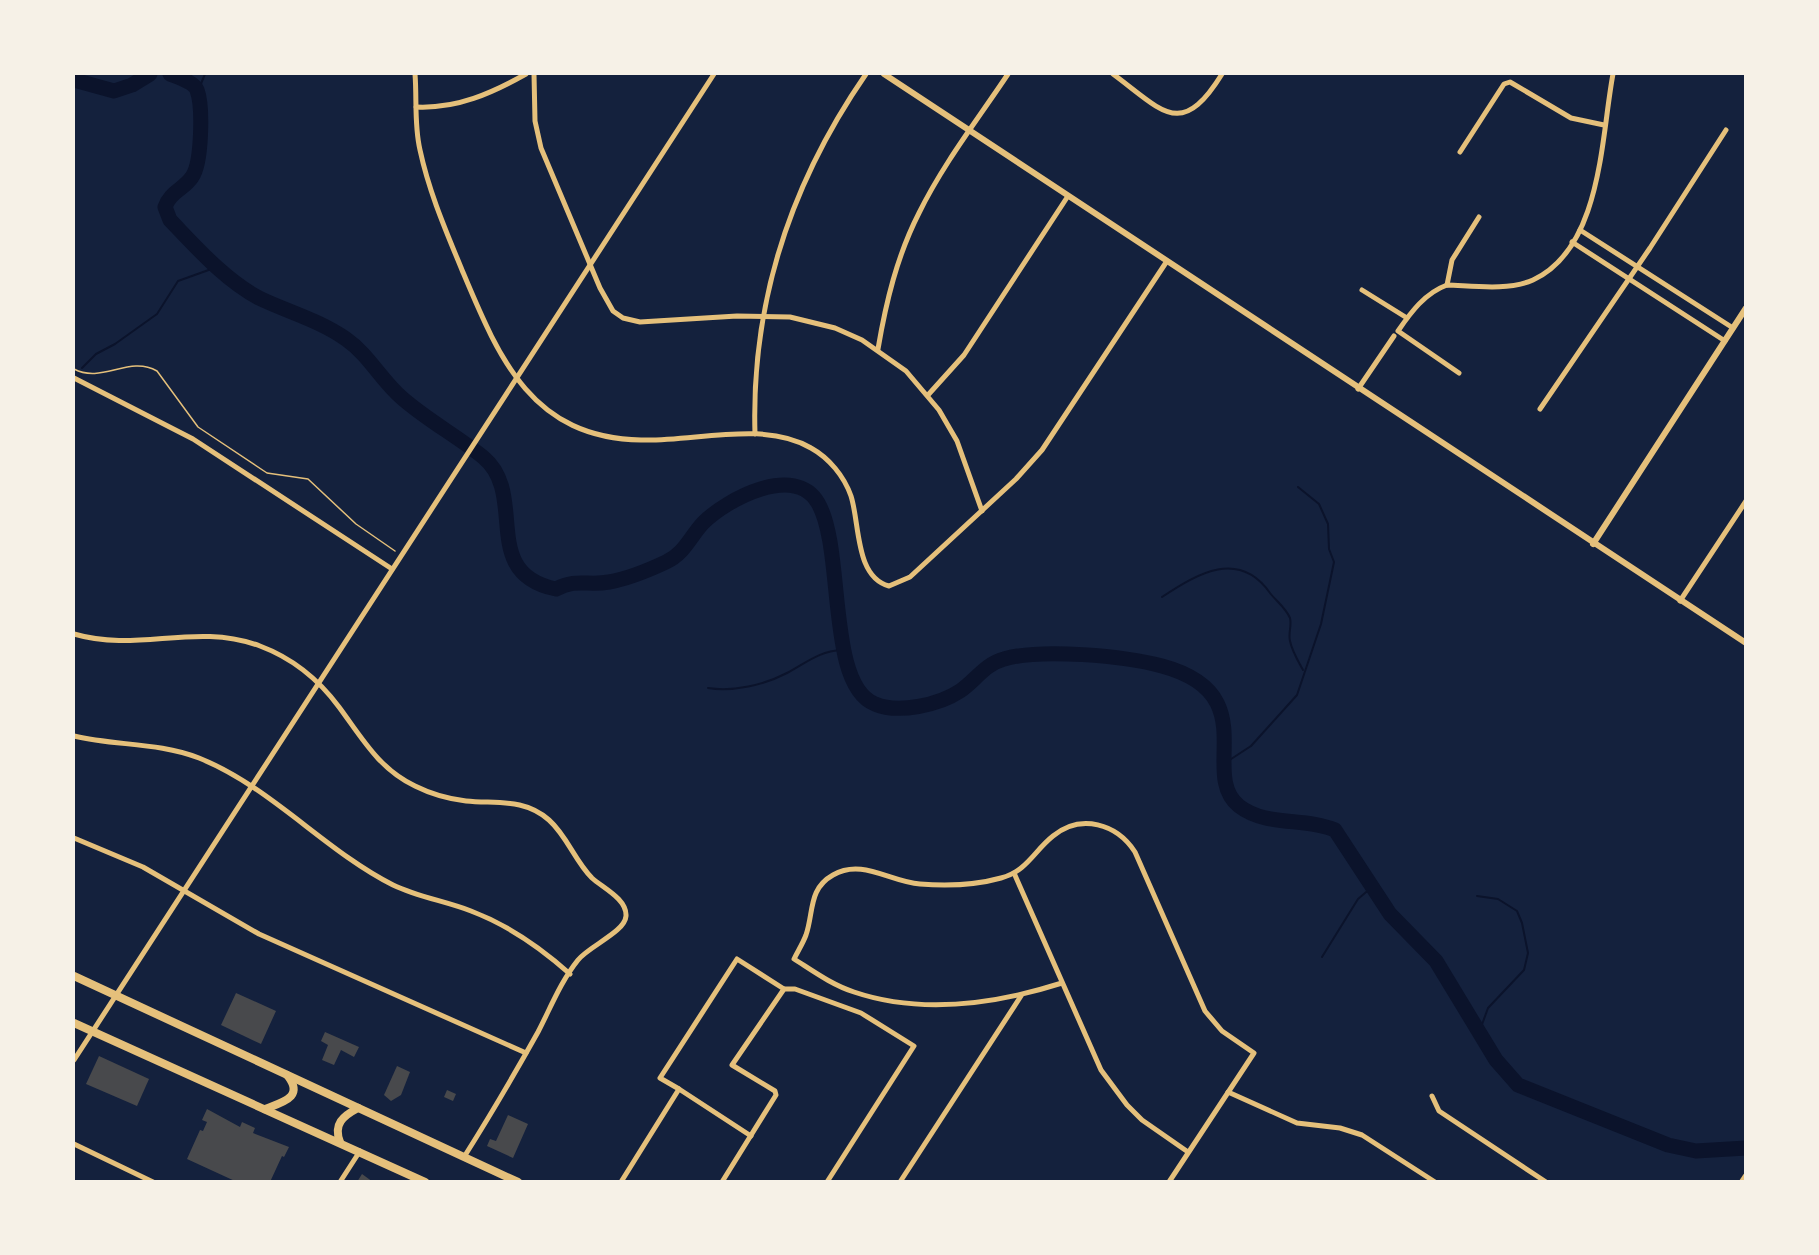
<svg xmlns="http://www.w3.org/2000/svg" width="1819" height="1255" viewBox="0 0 1819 1255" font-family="Arial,sans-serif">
  <rect width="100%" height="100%" fill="#14213d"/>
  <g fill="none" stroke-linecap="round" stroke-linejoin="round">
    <g stroke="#0b132b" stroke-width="2">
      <polyline points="198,91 205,74"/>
      <polyline points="82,368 96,354 115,344 157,314 178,281 217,267"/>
      <path d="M1162,597c36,-24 77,-48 108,-4 7,9 15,14 20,25 2,8 -2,15 0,23 2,10 8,20 13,29"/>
      <path d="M708,688c25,4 56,-3 79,-15 19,-10 32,-22 55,-23"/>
      <polyline points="1225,763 1251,746 1297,695 1321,624 1334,562 1329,549 1328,524 1319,504 1298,487"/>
      <polyline points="1477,896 1498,899 1517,911 1522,923 1528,953 1524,970 1488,1008 1480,1030"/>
      <polyline points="1322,957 1358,899 1372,887"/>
    </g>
    <g stroke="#0b132b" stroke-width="15">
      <path d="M170,74c7,3 24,8 27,16 6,16 5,73 -5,87 -8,12 -22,15 -27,30l5,13c27,28 55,60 89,78 29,14 60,22 87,41 23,16 35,41 56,59 25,22 55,38 81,59 46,38 -5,116 73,132 21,-11 31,-3 53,-7 18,-3 40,-12 57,-20 18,-8 24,-25 37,-39 24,-24 92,-60 115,-20 27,46 8,182 57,201 23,10 64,1 85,-13 15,-10 25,-27 44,-32 37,-11 121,-3 158,7 104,28 36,107 77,140 27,21 66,11 96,24l55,84 46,47 60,99 22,25 150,60 28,6 50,-3"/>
      <polyline points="74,80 114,91 132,85 150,74"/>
    </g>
  </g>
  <g fill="#48494c">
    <polygon points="236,993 276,1011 261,1044 221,1025"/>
    <polygon points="325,1032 359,1047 354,1057 341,1050 334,1065 322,1060 328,1045 321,1041"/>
    <polygon points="99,1056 149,1079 137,1106 86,1084"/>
    <polygon points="397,1066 410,1072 401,1095 391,1101 384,1095"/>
    <polygon points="447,1090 456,1094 453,1101 444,1097"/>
    <polygon points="207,1109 240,1127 242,1122 255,1128 253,1133 289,1147 284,1157 282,1156 270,1182 237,1182 187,1159 200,1130 203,1131 207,1122 202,1120"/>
    <polygon points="508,1115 528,1124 513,1158 487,1146 490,1139 496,1141"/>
    <polygon points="362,1174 373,1182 357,1182"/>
  </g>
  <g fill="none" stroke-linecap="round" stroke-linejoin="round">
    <path stroke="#e5c07b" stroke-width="1.5" d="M74,369c28,15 55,-14 83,2l41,56 69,46 41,6 48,45 39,27"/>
    <g stroke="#e5c07b" stroke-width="5">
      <path d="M415,74c2,25 -1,51 5,76 9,42 26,81 42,120 37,88 69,168 179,170 53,2 123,-20 170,8 18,10 33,28 40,48 9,28 4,81 38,90l21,-9 106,-98 26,-29 125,-189"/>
      <polyline points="534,74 535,121 541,148 600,288 613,311 623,318 640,322 737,316 790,317 835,328 862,340 906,371 939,410 957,441 982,511"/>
      <path d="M1113,74c50,37 68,66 109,0"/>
      <path d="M416,107c41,2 76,-14 110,-33"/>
      <polyline points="1460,152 1504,84 1510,82 1571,118 1604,125"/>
      <polyline points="1580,230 1733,328"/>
      <polyline points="1572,242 1725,341"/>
      <polyline points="1447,285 1452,260 1479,217"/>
      <polyline points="1362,290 1407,318"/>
      <path d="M878,349c8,-47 19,-93 41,-136 24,-49 59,-94 89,-139"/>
      <path d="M1459,373l-61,-42c13,-19 27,-38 49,-46 27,1 61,6 86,-5 69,-32 68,-143 80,-206"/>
      <polyline points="74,378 193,439 392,569"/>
      <polyline points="1358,389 1394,336"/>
      <polyline points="928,395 964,355 1068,196"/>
      <polyline points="1540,409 1650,248 1726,130"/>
      <path d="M755,434c-4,-132 37,-253 111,-360"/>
      <polyline points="1680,601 1746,501"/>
      <path d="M74,634c65,19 120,-12 186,12 32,12 59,34 79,61 23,31 40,62 76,79 16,8 34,13 51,15 31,3 58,-3 83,19 18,16 26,41 43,58 11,10 35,21 34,38 -1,16 -37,30 -48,44 -17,21 -28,49 -40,72 -24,43 -48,84 -74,125"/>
      <path d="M74,736c41,10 84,6 125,22 72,29 125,92 194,127 25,12 52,16 78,26 37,14 69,36 99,63"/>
      <polyline points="74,838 143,867 259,934 526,1053"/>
      <polyline points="1014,873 1101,1070 1127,1105 1142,1120 1188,1152"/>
      <path d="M1062,983c-66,21 -140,32 -208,9 -22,-7 -41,-21 -60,-33 4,-8 9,-16 12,-24 8,-23 2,-46 27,-60 29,-17 57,7 87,9 26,2 56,1 81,-6 26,-7 33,-27 52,-42 28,-23 64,-12 82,16l70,159 17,20 32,22 -85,129"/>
      <polyline points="74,1060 714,74"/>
      <polyline points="679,1089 751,1136"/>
      <polyline points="1228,1092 1297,1123 1340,1128 1362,1135 1435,1182"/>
      <polyline points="1432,1096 1439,1111 1546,1182"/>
      <polyline points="74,1144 153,1182"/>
      <polyline points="340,1182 360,1151"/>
      <polyline points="621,1182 679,1089 660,1078 737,959 784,989"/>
      <polyline points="722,1182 776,1095 775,1091 732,1065 784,989 795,989 861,1013 914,1046 827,1182"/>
      <polyline points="900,1182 1021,996"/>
    </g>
    <g stroke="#e5c07b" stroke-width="6">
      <polyline points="884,74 1746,643"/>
      <polyline points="1593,544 1746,308"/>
      <polyline points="1742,1182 1746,1176"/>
    </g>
    <g stroke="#e5c07b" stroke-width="8">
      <polyline points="74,976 518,1182"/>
      <polyline points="74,1023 425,1182"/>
      <path d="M265,1109c18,-7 40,-12 22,-34"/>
      <path d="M340,1142c-7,-18 3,-26 18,-34"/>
    </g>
  </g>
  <rect width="1819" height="1255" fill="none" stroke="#f6f1e7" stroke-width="150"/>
</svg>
